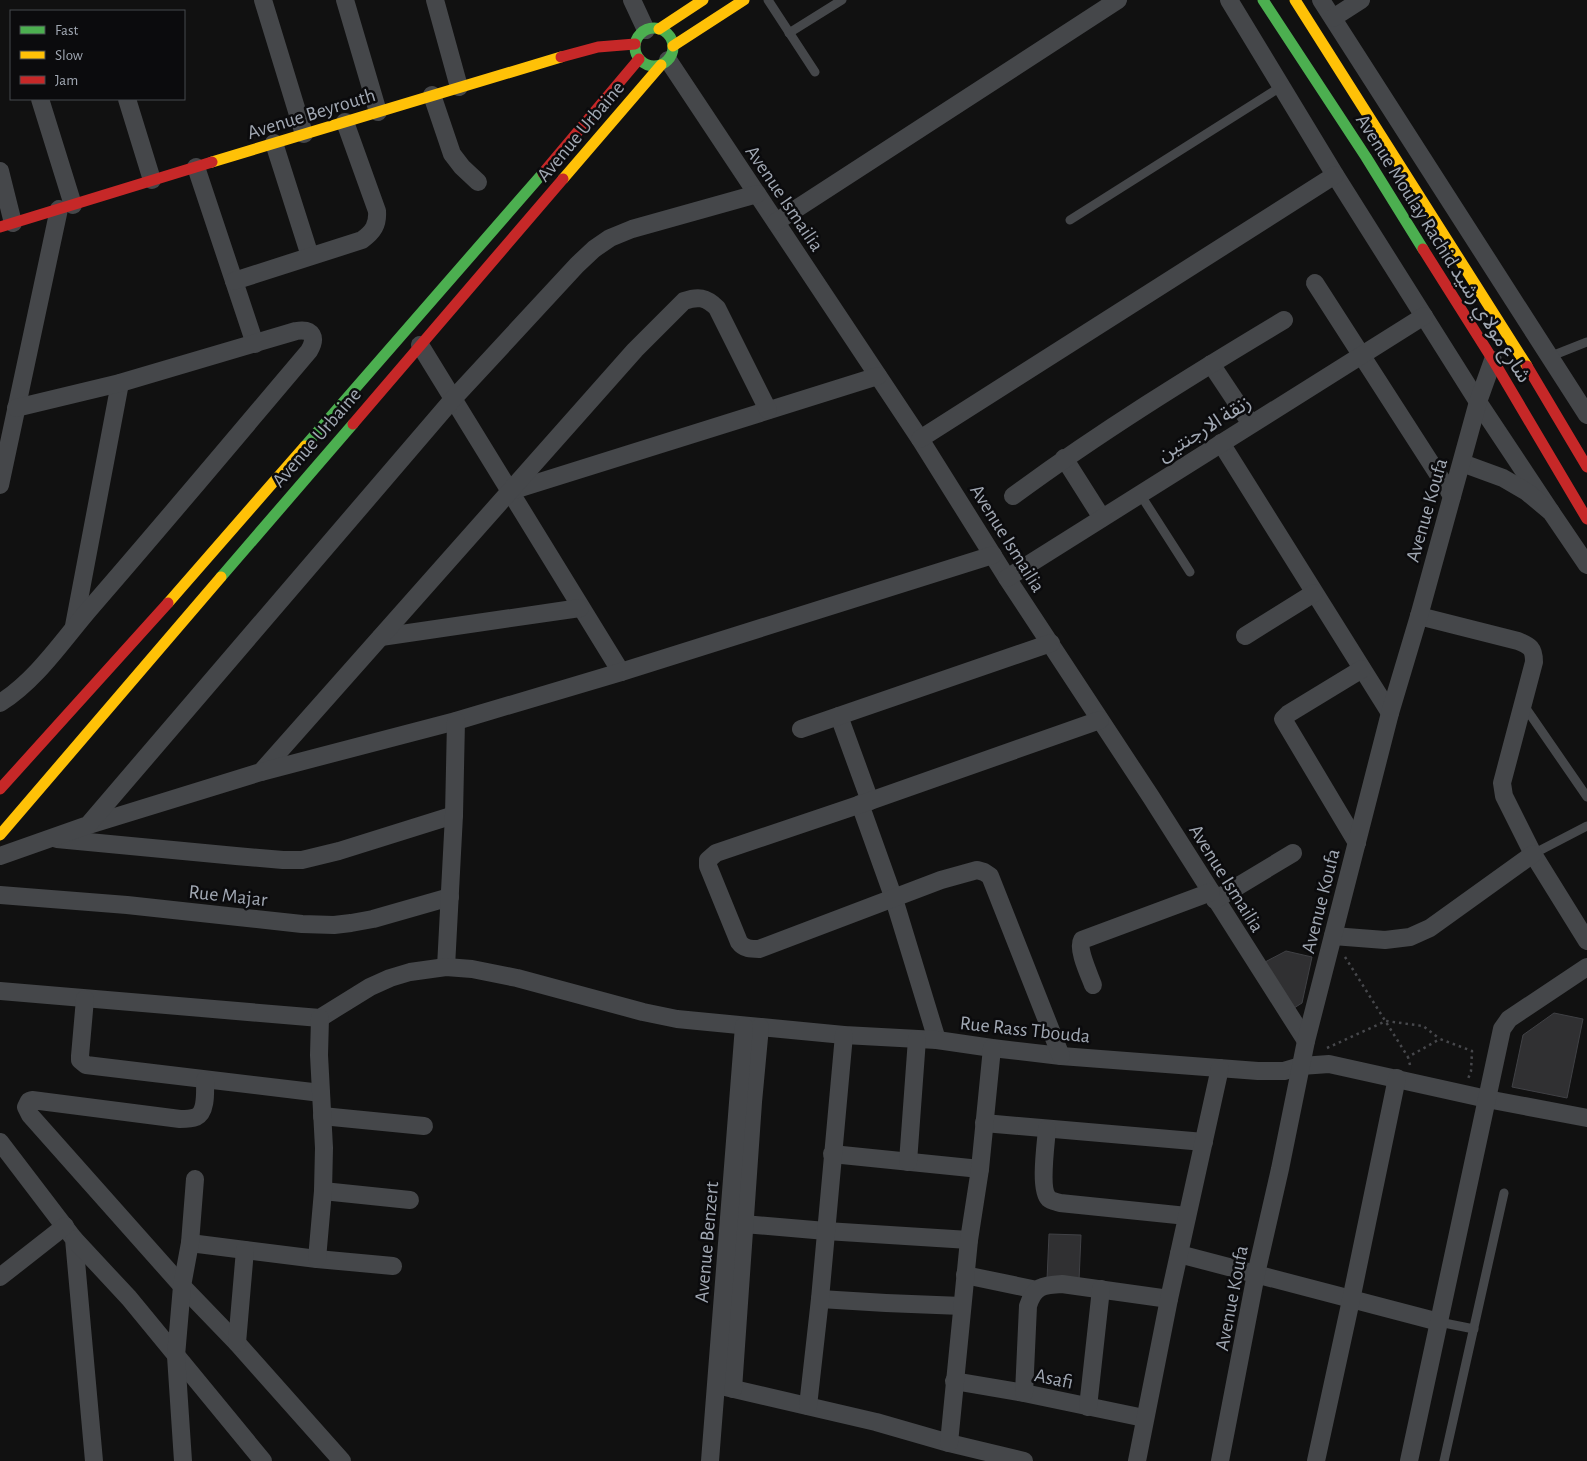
<svg xmlns="http://www.w3.org/2000/svg" width="1587" height="1461" viewBox="0 0 1587 1461" font-family="'Alegreya Sans','Noto Sans Arabic',sans-serif">
  <rect width="100%" height="100%" fill="#111"/>
  <g fill="#303032" stroke="#404145">
    <polygon points="1286,951 1312,957 1302,1003 1294,1008 1265,962"/>
    <polygon points="1554,1013 1583,1019 1567,1098 1512,1087 1523,1035"/>
    <polygon points="1049,1234 1081,1235 1079,1281 1047,1280"/>
  </g>
  <g fill="none" stroke-linecap="round" stroke-linejoin="round">
    <g stroke="#47484c" stroke-width="2.5" stroke-dasharray="2.5 4" stroke-linecap="butt">
      <polyline points="1345,957 1408,1057"/>
      <polyline points="1327,1048 1386,1021 1423,1026 1440,1039"/>
      <polyline points="1410,1065 1408,1057 1440,1039 1472,1051 1471,1071 1468,1079"/>
    </g>
    <g stroke="#45474a" stroke-width="9">
      <polyline points="768,0 815,72"/>
      <polyline points="789,33 842,0"/>
      <polyline points="1070,220 1282,86"/>
      <polyline points="1549,357 1587,342"/>
      <polyline points="1140,494 1190,572"/>
      <polyline points="1523,704 1587,797"/>
      <polyline points="1533,854 1587,826"/>
      <polyline points="1439,1322 1474,1329"/>
      <polyline points="1444,1461 1504,1193"/>
    </g>
    <g stroke="#45474a" stroke-width="18">
      <polyline points="263,0 304,134"/>
      <polyline points="345,0 378,112"/>
      <polyline points="435,0 459,87"/>
      <polyline points="632,0 646,30"/>
      <polyline points="1229,0 1335,175 1478,402 1551,512"/>
      <polyline points="1321,0 1587,415"/>
      <polyline points="1333,18 1361,0"/>
      <polyline points="668,60 920,439 1007,578 1151,797 1306,1041"/>
      <polyline points="432,95 452,154 462,167 478,182"/>
      <polyline points="40,99 73,205"/>
      <polyline points="127,99 152,180"/>
      <polyline points="274,143 310,256"/>
      <polyline points="196,167 255,344"/>
      <polyline points="0,171 13,223"/>
      <polyline points="776,222 1118,0"/>
      <path d="M234,281l128,-41c11,-8 16,-15 15,-29l-32,-89"/>
      <polyline points="1315,283 1452,496"/>
      <polyline points="420,345 621,672"/>
      <polyline points="1211,364 1251,424"/>
      <polyline points="920,439 1335,175"/>
      <polyline points="1221,443 1390,713"/>
      <polyline points="1064,458 1102,518"/>
      <polyline points="1462,463 1503,478 1527,492 1551,512 1587,565"/>
      <polyline points="0,485 59,209"/>
      <polyline points="511,491 878,376"/>
      <path d="M1013,496c87,-64 179,-121 271,-176"/>
      <polyline points="1007,578 1424,316"/>
      <path d="M1419,616l99,25c12,5 16,7 16,21l-32,121 2,13 29,58 54,87"/>
      <polyline points="74,626 120,383"/>
      <polyline points="1245,636 1314,593"/>
      <polyline points="381,637 580,608"/>
      <path d="M0,703c38,-24 64,-65 93,-98 73,-84 144,-169 216,-254 8,-13 4,-23 -13,-20l-176,52 -104,25"/>
      <polyline points="839,716 870,801"/>
      <polyline points="801,729 1051,643"/>
      <path d="M261,772l374,-422 49,-49c14,-5 22,-4 33,7l51,102"/>
      <polyline points="860,804 894,899 937,1040"/>
      <polyline points="89,825 261,772 456,721 621,672 993,555"/>
      <polyline points="57,839 236,856 283,860 302,860 339,851 454,815"/>
      <polyline points="1357,843 1283,719 1288,714 1362,669"/>
      <polyline points="0,856 88,825 453,399 577,265 594,249 610,238 632,229 757,194"/>
      <polyline points="0,895 127,905 302,924 334,925 351,923 373,919 450,897"/>
      <polyline points="1215,900 1293,853"/>
      <polyline points="1333,936 1385,940 1410,937 1430,928 1533,854"/>
      <polyline points="446,967 454,815 456,721"/>
      <path d="M1093,985c-4,-11 -16,-36 -11,-45l129,-48"/>
      <polyline points="0,991 320,1018 370,987 390,978 410,972 446,967 472,969 517,978 643,1012 677,1019 844,1035 937,1040 992,1048 1061,1056 1258,1071 1284,1071 1301,1066 1329,1064 1487,1099 1587,1118"/>
      <polyline points="85,999 80,1056 80,1060 86,1065 321,1093"/>
      <path d="M1061,1056l-71,-180 -6,-4 -7,-2 -36,10 -182,69c-8,0 -15,0 -20,-7l-31,-76v-6l8,-7 154,-52 230,-81"/>
      <path d="M205,1080c0,10 2,32 -9,37 -5,2 -11,2 -16,2l-148,-19 -3,1 -3,6 4,8 152,171 55,57 105,118"/>
      <polyline points="322,1116 424,1126"/>
      <polyline points="984,1123 1204,1142"/>
      <path d="M1047,1129c-1,14 -8,61 2,70 2,2 8,3 11,4l127,13"/>
      <polyline points="0,1142 74,1239 94,1461"/>
      <polyline points="832,1154 980,1169"/>
      <polyline points="908,1162 917,1039"/>
      <polyline points="323,1191 410,1200"/>
      <polyline points="732,1223 826,1231 969,1240"/>
      <polyline points="74,1239 129,1298 263,1461"/>
      <polyline points="190,1243 317,1259 393,1266"/>
      <polyline points="1179,1254 1439,1322"/>
      <polyline points="317,1259 323,1191 324,1148 319,1055 320,1018"/>
      <polyline points="965,1275 1037,1290"/>
      <polyline points="0,1277 65,1226"/>
      <polyline points="820,1299 886,1303 962,1306"/>
      <polyline points="237,1343 245,1250"/>
      <polyline points="954,1381 1024,1393 1144,1418"/>
      <polyline points="721,1386 876,1422 949,1443 1024,1461"/>
      <polyline points="733,1389 753,1102 760,1027"/>
      <path d="M1024,1393l4,-87c6,-20 15,-21 34,-22l107,15"/>
      <polyline points="808,1406 820,1299 844,1035"/>
      <polyline points="1088,1407 1101,1289"/>
      <polyline points="949,1443 969,1240 980,1169 992,1048"/>
      <polyline points="183,1461 176,1356 182,1286 190,1243 195,1179"/>
      <polyline points="710,1461 744,1026"/>
      <polyline points="1137,1461 1169,1299 1220,1068"/>
      <polyline points="1220,1461 1256,1274 1280,1169 1306,1041 1390,713 1419,616 1478,402 1493,360"/>
      <polyline points="1316,1461 1351,1300 1397,1078"/>
      <polyline points="1409,1461 1502,1029 1509,1019 1587,967"/>
    </g>
    <g stroke="#4caf50" stroke-width="11">
      <polyline points="1263,0 1366,157 1423,249"/>
      <circle cx="654" cy="47" r="19"/>
      <polyline points="305,446 543,173"/>
      <polyline points="221,577 353,424"/>
    </g>
    <g stroke="#ffc107" stroke-width="11">
      <polyline points="1295,0 1527,366"/>
      <polyline points="659,29 703,0"/>
      <polyline points="673,46 744,0"/>
      <polyline points="212,162 561,57"/>
      <polyline points="563,179 661,65"/>
      <polyline points="168,603 305,446"/>
      <polyline points="0,835 221,577"/>
    </g>
    <g stroke="#c62828" stroke-width="11">
      <polyline points="561,57 598,47 635,44"/>
      <polyline points="543,173 639,59"/>
      <polyline points="0,227 212,162"/>
      <polyline points="1423,249 1493,360 1587,519"/>
      <polyline points="1527,366 1587,467"/>
      <polyline points="353,424 563,179"/>
      <polyline points="0,789 168,603"/>
    </g>
  </g>
  <g text-anchor="middle" stroke-width="5" stroke-linejoin="round" paint-order="stroke">
    <g font-size="20" fill="#a1a8b3" stroke="#0b0b0d">
      <text transform="translate(311 113) rotate(-17)" y="7">Avenue Beyrouth</text>
      <text transform="translate(580 131) rotate(-50)" y="7">Avenue Urbaine</text>
      <text transform="translate(785 198) rotate(56)" y="7">Avenue Ismailia</text>
      <text transform="translate(1444 248) rotate(58)" y="7">Avenue Moulay Rachid شارع مولاي رشيد</text>
      <text transform="translate(1204 428) rotate(-32)" y="7">زنقة الارجنتين</text>
      <text transform="translate(316 437) rotate(-49)" y="7">Avenue Urbaine</text>
      <text transform="translate(1426 510) rotate(-74)" y="7">Avenue Koufa</text>
      <text transform="translate(1008 538) rotate(58)" y="7">Avenue Ismailia</text>
      <text transform="translate(1227 878) rotate(58)" y="7">Avenue Ismailia</text>
      <text transform="translate(228 895) rotate(6)" y="7">Rue Majar</text>
      <text transform="translate(1320 901) rotate(-76)" y="7">Avenue Koufa</text>
      <text transform="translate(1025 1029) rotate(6)" y="7">Rue Rass Tbouda</text>
      <text transform="translate(706 1242) rotate(-85)" y="7">Avenue Benzert</text>
      <text transform="translate(1231 1298) rotate(-79)" y="7">Avenue Koufa</text>
      <text transform="translate(1054 1378) rotate(12)" y="7">Asafi</text>
    </g>
  </g>
  <rect x="10" y="10" width="175" height="90" fill="#0b0b0d" stroke="#474a4f"/>
  <rect x="20" y="26" width="25" height="8" fill="#4caf50" stroke="#474a4f"/>
  <text x="55" y="35" font-size="15" fill="#a1a8b3">Fast</text>
  <rect x="20" y="51" width="25" height="8" fill="#ffc107" stroke="#474a4f"/>
  <text x="55" y="60" font-size="15" fill="#a1a8b3">Slow</text>
  <rect x="20" y="76" width="25" height="8" fill="#c62828" stroke="#474a4f"/>
  <text x="55" y="85" font-size="15" fill="#a1a8b3">Jam</text>
</svg>
